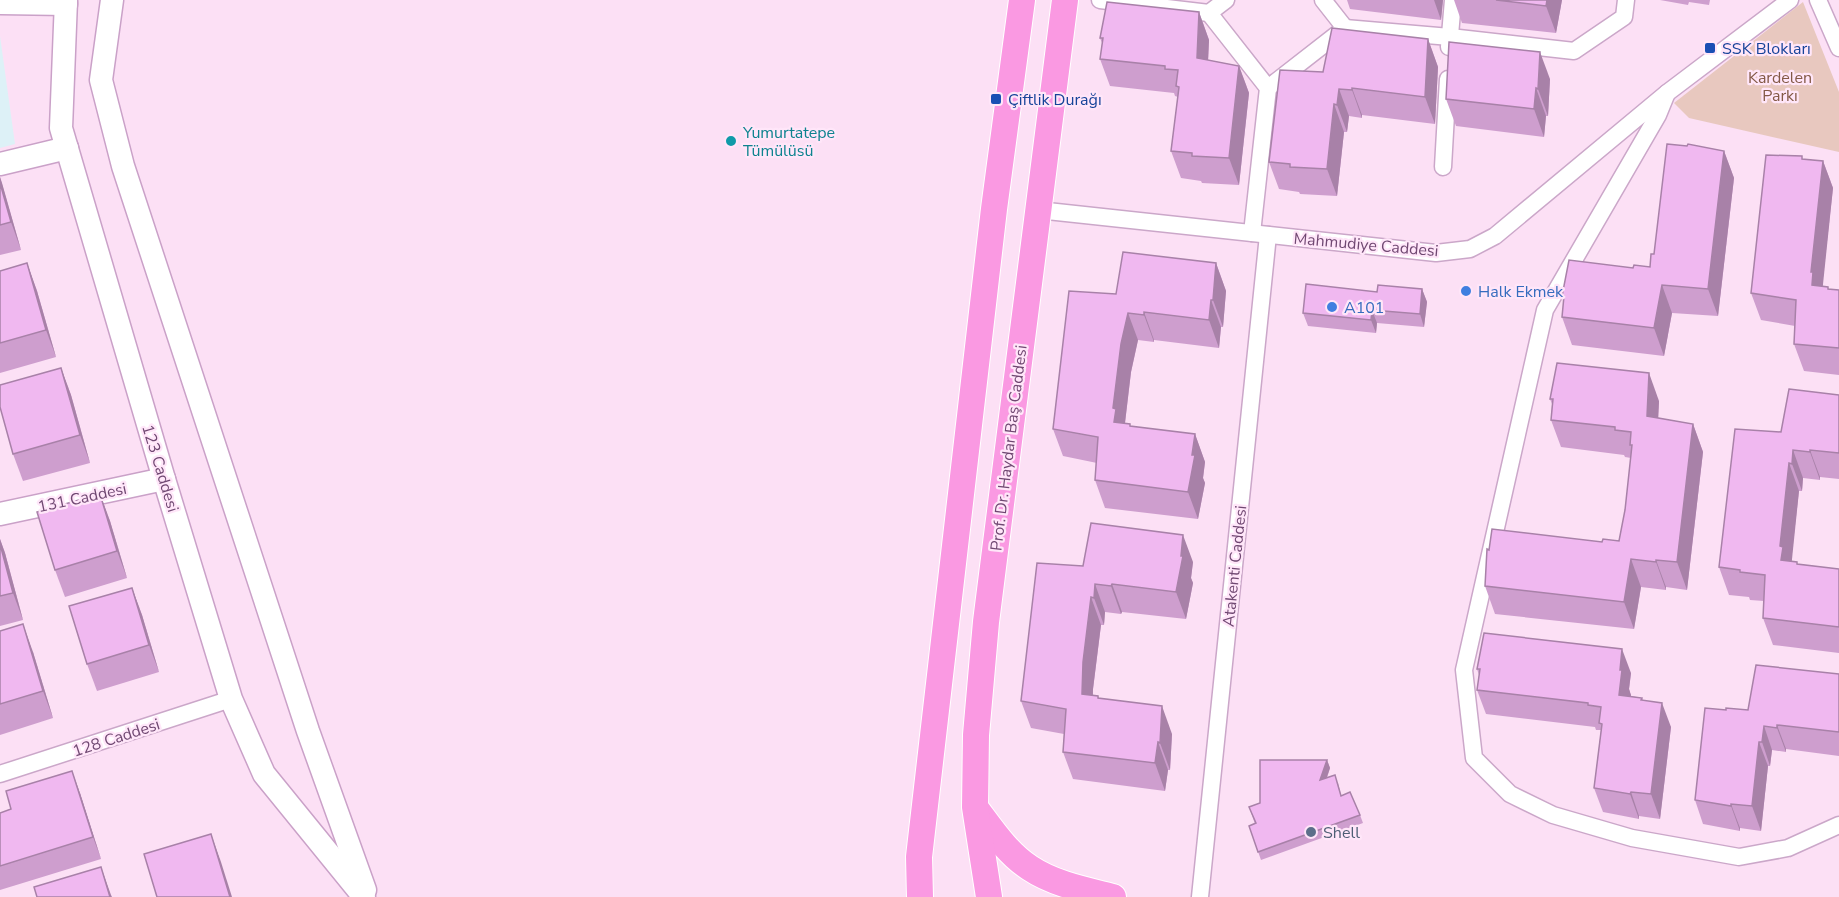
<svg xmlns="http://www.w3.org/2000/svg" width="1839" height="897" viewBox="0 0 1839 897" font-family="'Nunito Sans',sans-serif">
  <rect width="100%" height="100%" fill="#fce0f5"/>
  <polygon fill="#ddf1f7" points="0,36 15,144 0,148"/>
  <polygon fill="#e8c8bf" points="1803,2 1839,92 1839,152 1689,118 1674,103"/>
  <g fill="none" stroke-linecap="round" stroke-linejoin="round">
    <defs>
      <g id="street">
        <polyline points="1100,0 1209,13"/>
        <polyline points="1226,0 1209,13 1268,88 1252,233"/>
        <polyline points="1818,0 1839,48"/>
        <polyline points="1345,28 1450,37 1574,51 1624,17 1626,0"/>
        <polyline points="1449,47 1453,0"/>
        <polyline points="1268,88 1345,28 1323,0"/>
        <polyline points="1667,93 1658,115 1545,310 1464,670 1474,758 1510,794 1553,815 1632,838 1739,857 1788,848 1839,825"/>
        <polyline points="1443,167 1448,79"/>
        <polyline points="1038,210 1436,253 1470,249 1495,236 1667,93 1790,0"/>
        <polyline points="0,774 231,699"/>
        <polyline points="1200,897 1268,235"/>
      </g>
      <g id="secondary">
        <polyline points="66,0 61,128 164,479 231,699 264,774 364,897"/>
        <polyline points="112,0 101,80 123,166 308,731 365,890"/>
        <polyline points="0,3 66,4"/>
        <polyline points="0,164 67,148"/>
        <polyline points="0,514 164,479"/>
      </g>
      <g id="primary">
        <path d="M977,810c15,20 31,44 53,58 24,16 55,22 83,29"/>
        <polyline points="920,897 919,857 994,209 1022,0"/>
        <polyline points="989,897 975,807 976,735 986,622 1065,0"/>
      </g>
    </defs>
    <use href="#street" stroke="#cba7c9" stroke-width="19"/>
    <use href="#secondary" stroke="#caa1c8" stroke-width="25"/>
    <use href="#primary" stroke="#fff" stroke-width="28"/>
    <use href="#street" stroke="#fff" stroke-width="16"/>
    <use href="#secondary" stroke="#fff" stroke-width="22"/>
    <use href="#primary" stroke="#fa99e2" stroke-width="26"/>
  </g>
  <g fill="#ce9ece">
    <polygon points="1347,0 1443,0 1441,20 1350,9"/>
    <polygon points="1454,0 1562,0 1556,33 1462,23"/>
    <polygon points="1660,0 1710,0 1709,5 1689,2 1688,5"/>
    <polygon points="1199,12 1209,40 1208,60 1239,66 1249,93 1239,185 1202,183 1201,181 1181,178 1171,151 1178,97 1175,96 1174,93 1110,86 1100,59 1102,43 1100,38"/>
    <polygon points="1428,39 1438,67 1435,124 1362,115 1362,118 1349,116 1347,132 1344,132 1337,196 1300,194 1299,192 1279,189 1269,162 1323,72"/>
    <polygon points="1550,79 1548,116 1546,116 1544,137 1456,126 1446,99"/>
    <polygon points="1724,151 1734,178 1718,316 1672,313 1664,356 1572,345 1562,317 1564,301 1562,296 1633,268 1650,267"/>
    <polygon points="1803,159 1823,161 1833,188 1822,286 1829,289 1839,290 1839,375 1804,371 1794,344 1795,326 1761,320 1751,293"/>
    <polygon points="0,177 21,250 0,255"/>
    <polygon points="27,263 37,291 56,357 0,373 0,271"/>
    <polygon points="1216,263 1226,291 1223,327 1221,327 1219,348 1154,340 1154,342 1138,340 1131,372 1125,423 1131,427 1195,434 1205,462 1203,478 1205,483 1198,519 1105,508 1095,480 1097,463 1063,456 1053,429 1116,294"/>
    <polygon points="1422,289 1427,302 1424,327 1377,323 1376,333 1308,326 1303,313 1377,292"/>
    <polygon points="61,368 71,395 90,463 23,481 13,454"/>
    <polygon points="1839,395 1839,479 1820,477 1820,480 1803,478 1802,491 1799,491 1791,561 1798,564 1839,569 1839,653 1773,645 1763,618 1764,601 1750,600 1749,597 1729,595 1719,567 1781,432"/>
    <polygon points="1550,399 1659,401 1658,418 1693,424 1703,452 1687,590 1666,587 1666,590 1641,587 1634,629 1495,614 1485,586 1602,542 1619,541 1625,510 1631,458 1625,457 1624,455 1561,447 1551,420 1552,404"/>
    <polygon points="100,494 110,521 127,578 65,597 55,570"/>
    <polygon points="0,539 5,553 23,620 0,626"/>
    <polygon points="1193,562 1191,578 1193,583 1186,619 1122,612 1121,614 1105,612 1104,625 1101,625 1093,689 1093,695 1098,696 1099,698 1172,734 1170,770 1168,770 1165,791 1073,779 1063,752 1064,734 1031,728 1021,701 1083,566"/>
    <polygon points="132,588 142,615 159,672 97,691 87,664"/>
    <polygon points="0,631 33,652 53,718 0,735"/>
    <polygon points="1477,669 1631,673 1629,689 1631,696 1642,698 1643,700 1671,727 1660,819 1639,816 1639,819 1603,812 1594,788 1601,730 1596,730 1595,727 1486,714 1477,690 1479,675"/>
    <polygon points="1839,674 1839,756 1786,749 1786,752 1772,750 1770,766 1768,766 1761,831 1740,828 1740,831 1703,824 1695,800 1726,710 1748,710"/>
    <polygon points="1327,760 1330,768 1327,778 1338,783 1341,795 1360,815 1363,823 1261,860 1249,826 1255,824 1249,807 1260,803"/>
    <polygon points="80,793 101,859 0,890 0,813"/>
  </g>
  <g fill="#a881a8">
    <polygon points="1434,0 1443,0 1441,20"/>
    <polygon points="1547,0 1562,0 1556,33 1546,6"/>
    <polygon points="1199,12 1209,40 1207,85 1197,58"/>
    <polygon points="1428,39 1438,67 1435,124 1425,97"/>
    <polygon points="1540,52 1550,79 1548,116 1538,89"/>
    <polygon points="1239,66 1249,93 1239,185 1229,158"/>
    <polygon points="1352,88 1362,115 1362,118 1352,90"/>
    <polygon points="1536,88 1546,116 1544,137 1534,109"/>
    <polygon points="1339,89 1349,116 1347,132 1337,105"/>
    <polygon points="1334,104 1344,132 1337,196 1327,169"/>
    <polygon points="1724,151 1734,178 1718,316 1708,289"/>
    <polygon points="1823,161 1833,188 1822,294 1812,285 1811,272"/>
    <polygon points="0,177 2,183 21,250 11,222 0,183"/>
    <polygon points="27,263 37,291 56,357 46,330"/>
    <polygon points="1216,263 1226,291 1223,327 1213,300"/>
    <polygon points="1662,285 1672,313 1664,356 1654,328"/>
    <polygon points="1422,289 1427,302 1424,327 1420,314"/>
    <polygon points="1211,300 1221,327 1219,348 1209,320"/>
    <polygon points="1372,310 1377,323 1376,333 1371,320"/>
    <polygon points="1144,312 1154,340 1154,342 1144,315"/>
    <polygon points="1128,313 1138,340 1131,372 1124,431 1114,422 1113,408 1121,344"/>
    <polygon points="61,368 71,395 90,463 80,435"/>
    <polygon points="1649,373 1659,401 1657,444 1647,416"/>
    <polygon points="1693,424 1703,452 1687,590 1677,562"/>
    <polygon points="1195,434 1205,462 1203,478 1205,483 1198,519 1188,492"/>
    <polygon points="1793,450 1803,478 1802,491 1792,464"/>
    <polygon points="1810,450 1820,477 1820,480 1810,452"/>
    <polygon points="1789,463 1799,491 1791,569 1781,560 1780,546"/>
    <polygon points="100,494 110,521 127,578 117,551"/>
    <polygon points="1183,535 1193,562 1191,578 1193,583 1186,619 1176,592"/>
    <polygon points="0,539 5,553 23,620 13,593 0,544"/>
    <polygon points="1631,559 1641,587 1634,629 1624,602"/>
    <polygon points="1656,560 1666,587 1666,590 1656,562"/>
    <polygon points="1095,584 1105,612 1104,625 1094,598"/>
    <polygon points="1112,584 1122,612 1121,614 1111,586"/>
    <polygon points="132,588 142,615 159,672 149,645"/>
    <polygon points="1091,597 1101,625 1093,689 1092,721 1082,694 1083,662"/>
    <polygon points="23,624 33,652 53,718 43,691"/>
    <polygon points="1622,649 1631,673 1629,689 1631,695 1628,719 1619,695 1620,670"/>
    <polygon points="1662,703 1671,727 1660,819 1651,794"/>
    <polygon points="1162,706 1172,734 1170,770 1160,743"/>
    <polygon points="1777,725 1786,749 1786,752 1777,728"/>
    <polygon points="1764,726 1772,750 1770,766 1762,742"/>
    <polygon points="1158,742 1168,770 1165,791 1155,763"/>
    <polygon points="1759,742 1768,766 1761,831 1752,806"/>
    <polygon points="1327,760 1330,768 1323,788 1320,780"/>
    <polygon points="72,771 80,793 101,859 93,837"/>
    <polygon points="1631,792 1639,816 1639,819 1630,794"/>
    <polygon points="1731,804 1740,828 1740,831 1731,806"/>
    <polygon points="211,834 221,862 232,897 230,897"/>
    <polygon points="101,867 111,895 112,897 110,897"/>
  </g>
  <g fill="#f0b8f0" stroke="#a881a8" stroke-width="1.5">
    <polygon points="1496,0 1547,0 1546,6"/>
    <polygon points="1107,2 1199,12 1197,58 1239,66 1229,158 1192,156 1192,153 1171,151 1179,87 1176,86 1178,70 1165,69 1165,66 1100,59 1103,38 1100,38"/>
    <polygon points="1332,28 1428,39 1425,97 1352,88 1352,90 1339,89 1337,105 1334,104 1327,169 1290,167 1290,164 1269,162 1280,70 1323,72"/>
    <polygon points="1449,42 1540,52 1538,89 1536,88 1534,109 1446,99"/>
    <polygon points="1667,144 1687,146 1688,144 1724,151 1708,289 1662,285 1654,328 1562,317 1564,296 1562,296 1569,260 1633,268 1634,265 1650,267 1651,254 1654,254"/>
    <polygon points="1766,155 1802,156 1802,159 1823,161 1811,272 1813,272 1812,285 1828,287 1828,289 1839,290 1839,348 1794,344 1796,300 1751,293"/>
    <polygon points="0,183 11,222 0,225"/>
    <polygon points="1123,252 1216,263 1213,300 1211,300 1209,320 1144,312 1144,315 1128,313 1121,344 1113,408 1116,409 1114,422 1130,424 1130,426 1195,434 1192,455 1195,455 1188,492 1095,480 1098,437 1053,429 1069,291 1116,294"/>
    <polygon points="27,263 46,330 0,343 0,271"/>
    <polygon points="1306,284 1377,292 1378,285 1422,289 1420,314 1372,310 1371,320 1303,313"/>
    <polygon points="1557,363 1649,373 1647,416 1693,424 1677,562 1656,560 1656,562 1631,559 1624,602 1485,586 1487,549 1489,550 1492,529 1602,542 1603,539 1619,541 1625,510 1632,445 1630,445 1631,432 1615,430 1615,427 1551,420 1553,399 1550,399"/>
    <polygon points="61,368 80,435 13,454 0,407 0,385"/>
    <polygon points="1789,389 1839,395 1839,453 1810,450 1810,452 1793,450 1792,464 1789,463 1780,546 1783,547 1781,560 1797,562 1797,564 1839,569 1839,627 1763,618 1765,575 1740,572 1740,570 1719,567 1735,429 1781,432"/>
    <polygon points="100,494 117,551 55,570 37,512"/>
    <polygon points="1091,523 1183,535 1181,556 1183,556 1176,592 1112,584 1111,586 1095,584 1094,598 1091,597 1083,662 1082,694 1098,696 1098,698 1162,706 1160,743 1158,742 1155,763 1063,752 1066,709 1021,701 1037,563 1083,566"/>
    <polygon points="0,544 13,593 0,596"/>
    <polygon points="132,588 149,645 87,664 69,606"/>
    <polygon points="23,624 43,691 0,704 0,631"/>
    <polygon points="1484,633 1622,649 1620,670 1622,670 1619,695 1642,698 1641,700 1662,703 1651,794 1631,792 1630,794 1594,788 1602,724 1599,723 1601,707 1588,705 1588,703 1477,690 1480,669 1477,669"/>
    <polygon points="1756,665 1839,674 1839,732 1777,725 1777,728 1764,726 1762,742 1759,742 1752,806 1731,804 1731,806 1695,800 1705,708 1726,710 1726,708 1748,710"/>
    <polygon points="1260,760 1327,760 1320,780 1335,775 1341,796 1350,792 1360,815 1258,852 1249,826 1256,823 1249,807 1260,803"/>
    <polygon points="72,771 93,837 0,866 0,813 11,809 6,791"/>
    <polygon points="211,834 230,897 157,897 144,854"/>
    <polygon points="101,867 110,897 37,897 34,887"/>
  </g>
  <g fill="#1a4fb4" stroke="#ffe6f9" stroke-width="2">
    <rect x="1704" y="42" width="12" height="12" rx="3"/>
    <rect x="990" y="93" width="12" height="12" rx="3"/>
  </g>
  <circle fill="#0f9aa8" stroke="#ffe6f9" stroke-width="2" cx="731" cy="141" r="6"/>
  <g fill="#3f7fe0" stroke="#ffe6f9" stroke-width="2">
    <circle cx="1466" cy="291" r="6"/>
    <circle cx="1332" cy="307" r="6"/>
  </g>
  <circle fill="#5c6f8a" stroke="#ffe6f9" stroke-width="2" cx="1311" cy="832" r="6"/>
  <g text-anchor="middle" stroke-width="4.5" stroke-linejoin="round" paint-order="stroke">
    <g font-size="16" fill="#164399" stroke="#ffe6f9" text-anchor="start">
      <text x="1722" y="54">SSK Blokları</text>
      <text x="1008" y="105">Çiftlik Durağı</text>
    </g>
    <g font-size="16" fill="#835946" stroke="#ffe6f9">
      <text x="1780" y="83">Kardelen<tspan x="1780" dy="18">Parkı</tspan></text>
    </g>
    <g font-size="16" fill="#0d838f" stroke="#ffe6f9" text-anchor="start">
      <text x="743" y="138">Yumurtatepe<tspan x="743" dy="18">Tümülüsü</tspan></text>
    </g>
    <g font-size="16" fill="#704872" stroke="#ffe6f9">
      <text transform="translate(1366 244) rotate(5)" y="6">Mahmudiye Caddesi</text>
      <text transform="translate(1008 448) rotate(-83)" y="6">Prof. Dr. Haydar Baş Caddesi</text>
      <text transform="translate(161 468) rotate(73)" y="6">123 Caddesi</text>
      <text transform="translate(82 497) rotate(-12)" y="6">131 Caddesi</text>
      <text transform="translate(1234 566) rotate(-84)" y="6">Atakenti Caddesi</text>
      <text transform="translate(116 737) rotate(-18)" y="6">128 Caddesi</text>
    </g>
    <g font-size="16" fill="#366cbe" stroke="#ffe6f9" text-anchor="start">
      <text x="1478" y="297">Halk Ekmek</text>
      <text x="1344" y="313">A101</text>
    </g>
    <g font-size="16" fill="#4e5e75" stroke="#ffe6f9" text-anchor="start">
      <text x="1323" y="838">Shell</text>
    </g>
  </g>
</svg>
